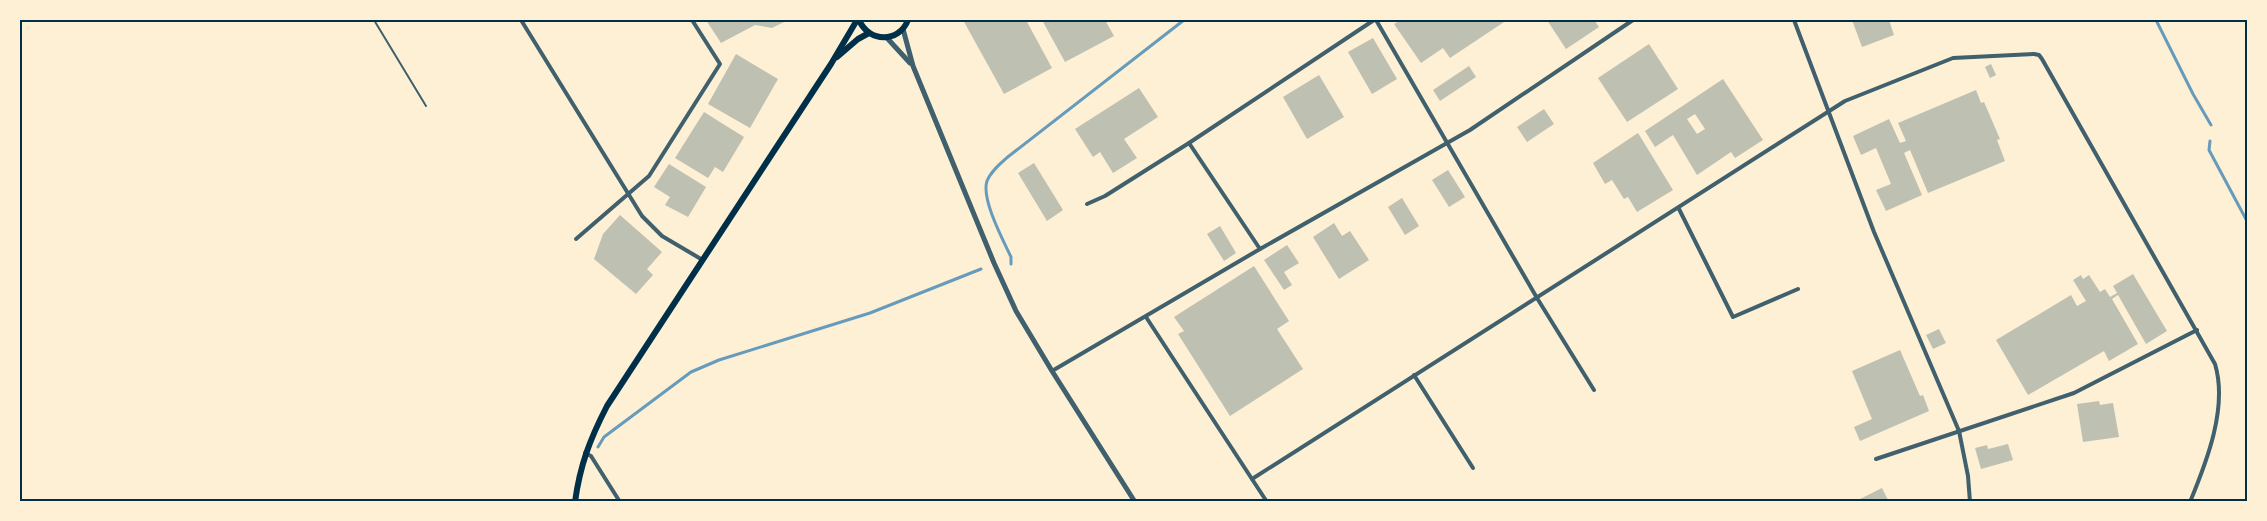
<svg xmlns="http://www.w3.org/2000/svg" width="2267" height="521" viewBox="0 0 2267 521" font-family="Barlow,sans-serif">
  <rect width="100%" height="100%" fill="#fdf0d5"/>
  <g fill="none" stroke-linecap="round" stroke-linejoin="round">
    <g stroke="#669bbc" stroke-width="3">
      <polyline points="2156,20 2193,94 2211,125"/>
      <polyline points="2210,141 2209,150 2248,223"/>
      <path d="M1011,264v-7c-8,-17 -30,-58 -24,-76 4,-10 14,-18 22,-25l175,-136"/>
      <polyline points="598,447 604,437 691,372 719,360 870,313 981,269"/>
    </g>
  </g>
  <g fill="#bec0b2" fill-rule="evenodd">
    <polygon points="706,20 788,20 772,28 755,25 721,43"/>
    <polygon points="963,20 1026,20 1052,68 1004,94"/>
    <polygon points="1042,20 1105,20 1114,36 1065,62"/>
    <polygon points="1401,20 1507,20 1450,58 1443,48 1421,63 1394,24"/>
    <polygon points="1547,20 1594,20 1599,27 1566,49"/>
    <polygon points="1852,20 1889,20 1894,35 1862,47"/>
    <polygon points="1373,38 1397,79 1372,94 1348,52"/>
    <polygon points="1649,44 1678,89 1627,122 1598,78"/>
    <polygon points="736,54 778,79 750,128 708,104"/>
    <polygon points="1991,64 1996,75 1990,78 1985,67"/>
    <polygon points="1469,66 1476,77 1440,101 1433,90"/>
    <polygon points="1319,75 1344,117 1307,139 1283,97"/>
    <path d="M1723,79l40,61 -28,18 -4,-6 -34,23 -24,-40 -18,12 -10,-16zM1695,114l10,15 -8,5 -10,-15z"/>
    <polygon points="1139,88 1158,117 1124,139 1137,158 1113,173 1100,152 1093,157 1075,129"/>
    <polygon points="1976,90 1981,103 1984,102 2000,139 1997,140 2005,161 1928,193 1910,150 1904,153 1922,195 1886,211 1876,190 1891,184 1876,148 1861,155 1853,136 1889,119 1900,143 1906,141 1898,123"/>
    <polygon points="1544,109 1554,124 1527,142 1517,127"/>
    <polygon points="704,112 744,137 723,172 715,167 708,178 675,158"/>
    <polygon points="1638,133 1673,190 1637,212 1628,197 1624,199 1612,180 1605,184 1593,163"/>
    <polygon points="1034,163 1063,210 1047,221 1018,173"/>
    <polygon points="669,164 706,187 688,217 665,205 670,197 654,187"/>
    <polygon points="1448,170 1465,197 1449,207 1432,180"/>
    <polygon points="1402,198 1419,226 1405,235 1388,207"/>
    <polygon points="620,215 662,252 647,269 653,275 636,294 594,259 603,234"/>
    <polygon points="1334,223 1342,236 1350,231 1369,260 1339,279 1313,237"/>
    <polygon points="1220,226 1236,253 1224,261 1207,234"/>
    <polygon points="1287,245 1299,263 1284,272 1292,285 1284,290 1264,260"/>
    <polygon points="1254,266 1289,321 1277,329 1303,369 1230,416 1178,334 1184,331 1174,317"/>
    <polygon points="2133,274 2167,331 2146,344 2118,295 2112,299 2138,344 2109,361 2104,351 2028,395 1996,340 2071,295 2077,306 2086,301 2073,280 2081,275 2083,279 2089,275 2100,292 2105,289 2110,297 2117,293 2113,286"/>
    <polygon points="1939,329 1946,343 1933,349 1926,335"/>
    <polygon points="1900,350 1920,396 1923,395 1929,411 1860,441 1854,427 1872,419 1852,371"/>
    <polygon points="2099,401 2100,405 2113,403 2119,437 2083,442 2077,404"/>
    <polygon points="2008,444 2013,460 1981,469 1975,448 1987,445 1988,449"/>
    <polygon points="1882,488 1889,502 1854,502"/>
  </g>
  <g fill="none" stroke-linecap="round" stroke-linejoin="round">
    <polyline stroke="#3f606c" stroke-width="2" points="374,20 426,106"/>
    <g stroke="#3f606c" stroke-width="4">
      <polyline points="521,20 642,216 662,236 701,259"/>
      <polyline points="1376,20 1537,298 1594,390"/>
      <polyline points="1794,20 1874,232 1959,431 1968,476 1970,502"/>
      <polyline points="1189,143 1260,249"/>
      <polyline points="1087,204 1105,196 1189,143 1374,20"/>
      <polyline points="1679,209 1733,317 1798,289"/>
      <polyline points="576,239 649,176 720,64 692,20"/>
      <polyline points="1146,317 1267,502"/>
      <polyline points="1052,371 1260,249 1470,130 1633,20"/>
      <polyline points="1414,375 1473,468"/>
      <polyline points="585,453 591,456 620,502"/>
      <polyline points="1876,459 2074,393 2197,330"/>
      <path d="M1252,479l593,-378 108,-43 81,-4 5,1 3,4 173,305c13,43 -8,97 -25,138"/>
    </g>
    <g stroke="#3f606c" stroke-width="5">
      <polyline points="903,29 913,66 994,263 1016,311 1052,371 1135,502"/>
      <polyline points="887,38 910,63"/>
    </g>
    <g stroke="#003049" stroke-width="6">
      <path d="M859,20c10,23 40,23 49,0"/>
      <polyline points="837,57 858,39 869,33"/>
      <path d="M575,502c5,-37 15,-63 32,-96l224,-342 26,-44"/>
    </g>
  </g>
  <rect width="2267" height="521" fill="none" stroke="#fdf0d5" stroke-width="42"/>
  <rect x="21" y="21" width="2225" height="479" fill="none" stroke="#003049" stroke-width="2"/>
</svg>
